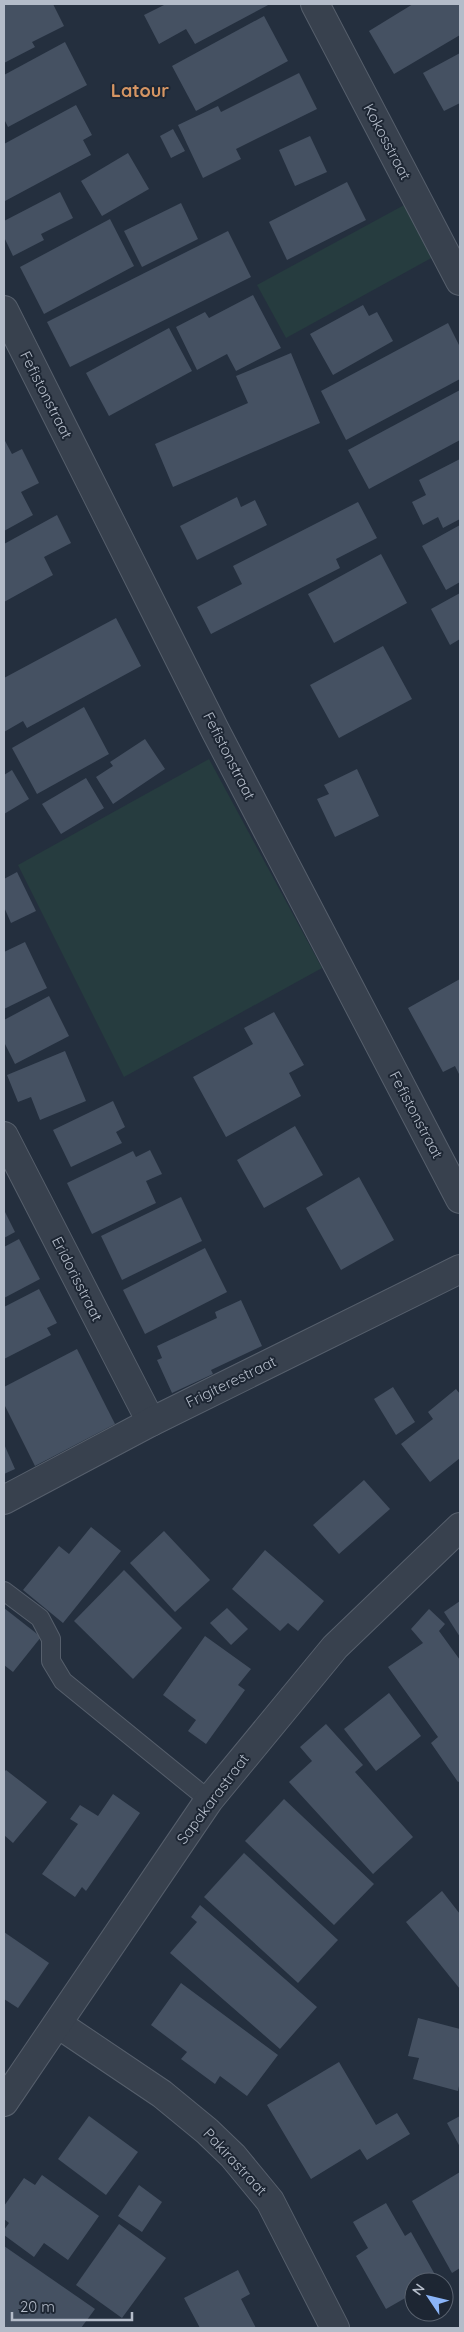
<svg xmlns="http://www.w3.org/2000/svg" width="464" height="2332" viewBox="0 0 464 2332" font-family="Quicksand,sans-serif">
  <rect width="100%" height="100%" fill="#242f3e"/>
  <g fill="#263c3f">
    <polygon points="406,204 435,256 286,338 257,285"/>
    <polygon points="209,759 322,968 124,1077 18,865"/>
  </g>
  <g fill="#455162">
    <polygon points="4,4 53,4 64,26 32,42 35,47 4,63"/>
    <polygon points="166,4 270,4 195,44 186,29 159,44 144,15"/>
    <polygon points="413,4 460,4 460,35 394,74 369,31"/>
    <polygon points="264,16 288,61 196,111 172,66"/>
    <polygon points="65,42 87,85 8,127 4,119 4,75"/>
    <polygon points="460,53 460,103 444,111 423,73"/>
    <polygon points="299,73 317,109 236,149 241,159 203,178 178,125 218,106 221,112"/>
    <polygon points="76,105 92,135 83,140 91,155 5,201 4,144"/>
    <polygon points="173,129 185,151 171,158 160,136"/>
    <polygon points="310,136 327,172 295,186 279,150"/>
    <polygon points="128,153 149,189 102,216 81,181"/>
    <polygon points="347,182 366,220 287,260 269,222"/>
    <polygon points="60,192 73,218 41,234 44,240 13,256 4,237 4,221"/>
    <polygon points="181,203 198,239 142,267 124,231"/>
    <polygon points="110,219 134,266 44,314 20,267"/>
    <polygon points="228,231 251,277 70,367 47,322"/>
    <polygon points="253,295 281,348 236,371 227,354 197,370 176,327 205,312 209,318"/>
    <polygon points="363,305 369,316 377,312 393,341 333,375 310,334"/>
    <polygon points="448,323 460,347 460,379 346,440 321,391"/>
    <polygon points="169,328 192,371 109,416 86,373"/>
    <polygon points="291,353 320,423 173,487 155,444 248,403 236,376"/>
    <polygon points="460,390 460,440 369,489 348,450"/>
    <polygon points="4,439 12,454 22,449 39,483 21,492 33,515 4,531"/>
    <polygon points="460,459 460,519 443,528 438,517 423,525 412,502 426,495 419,480"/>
    <polygon points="237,497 241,507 255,500 267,525 197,560 180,526"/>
    <polygon points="358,502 377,538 336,559 340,568 211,634 197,607 242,584 233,566"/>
    <polygon points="57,515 71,543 44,557 53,575 4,602 4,544"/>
    <polygon points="460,525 460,582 446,590 422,546"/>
    <polygon points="381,554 407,603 334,643 308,594"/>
    <polygon points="460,593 460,639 450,645 431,609"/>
    <polygon points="116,618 141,666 27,728 23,721 4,732 4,678"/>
    <polygon points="383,646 412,699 339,738 310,685"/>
    <polygon points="84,707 109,754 37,794 12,748"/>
    <polygon points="145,739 165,769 113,804 96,777 113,766 110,762"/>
    <polygon points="357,769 379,816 335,837 317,799 329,794 324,785"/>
    <polygon points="12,770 29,799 4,814 4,775"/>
    <polygon points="86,778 104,808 61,834 42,804"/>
    <polygon points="17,872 36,911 11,923 4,907 4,879"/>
    <polygon points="25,942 47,988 4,1009 4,952"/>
    <polygon points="460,979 460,1076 455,1066 443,1072 408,1008"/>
    <polygon points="49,996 69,1036 15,1064 4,1042 4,1020"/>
    <polygon points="274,1012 304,1065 289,1073 301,1096 226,1137 193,1077 253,1044 244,1028"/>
    <polygon points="65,1051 86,1101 40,1120 31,1097 18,1102 7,1075"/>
    <polygon points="113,1101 125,1127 116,1132 122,1143 71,1167 53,1130"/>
    <polygon points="295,1126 323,1175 264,1208 237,1160"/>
    <polygon points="150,1150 162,1174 146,1181 156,1203 92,1234 67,1183 133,1151 136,1157"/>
    <polygon points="359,1177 394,1240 341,1270 306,1208"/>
    <polygon points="181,1197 202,1241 122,1280 101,1236"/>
    <polygon points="4,1210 15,1232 4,1238"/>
    <polygon points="19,1239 40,1279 4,1298 4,1247"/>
    <polygon points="205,1248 227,1292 145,1334 123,1290"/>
    <polygon points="39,1289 57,1323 47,1328 51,1335 4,1359 4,1307"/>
    <polygon points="241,1300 262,1346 211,1370 213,1374 172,1393 157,1360 162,1358 157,1346 217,1318 215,1312"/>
    <polygon points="77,1349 115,1424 35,1466 4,1404 4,1387"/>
    <polygon points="393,1387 415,1422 396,1435 374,1399"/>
    <polygon points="456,1389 460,1394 460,1458 430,1482 401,1444 433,1419 428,1412"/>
    <polygon points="4,1444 15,1469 4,1474"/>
    <polygon points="364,1480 390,1509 339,1554 313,1525"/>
    <polygon points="91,1527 121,1551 63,1623 23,1590 59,1546 69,1554"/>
    <polygon points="164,1531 210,1580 175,1612 130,1563"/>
    <polygon points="265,1550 324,1601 298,1631 288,1623 280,1631 232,1589"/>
    <polygon points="124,1570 182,1628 133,1679 74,1621"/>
    <polygon points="460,1601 460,1637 444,1612"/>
    <polygon points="4,1608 41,1637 13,1672 4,1665"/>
    <polygon points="227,1608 248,1629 231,1645 210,1623"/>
    <polygon points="429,1609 445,1624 439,1631 460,1660 460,1781 458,1782 431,1743 438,1737 388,1667 423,1643 411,1629"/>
    <polygon points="205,1636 251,1669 238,1685 245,1690 206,1744 188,1731 196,1720 163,1695"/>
    <polygon points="389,1693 421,1736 376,1771 344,1729"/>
    <polygon points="326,1724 363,1765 355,1772 413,1837 373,1874 289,1782 312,1761 300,1747"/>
    <polygon points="6,1770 47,1802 13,1843 4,1835 4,1772"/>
    <polygon points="113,1794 140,1813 86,1891 82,1887 75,1897 42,1874 78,1824 70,1819 80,1805 98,1816"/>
    <polygon points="284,1799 374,1884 334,1925 245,1841"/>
    <polygon points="244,1853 338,1940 298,1983 204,1897"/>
    <polygon points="442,1891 460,1914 460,1989 406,1922"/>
    <polygon points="200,1905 317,2007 280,2049 170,1953 197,1922 191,1917"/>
    <polygon points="4,1932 49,1963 18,2008 4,1999"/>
    <polygon points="181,1983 278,2055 247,2096 220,2076 215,2084 181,2059 187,2052 151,2025"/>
    <polygon points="418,2018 460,2029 460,2081 458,2091 413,2079 419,2058 408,2056"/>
    <polygon points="339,2062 376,2125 397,2113 410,2134 367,2160 360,2149 311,2179 267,2105"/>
    <polygon points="89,2116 138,2152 106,2195 58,2159"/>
    <polygon points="460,2116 460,2147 447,2123"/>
    <polygon points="460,2172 460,2268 452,2273 412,2201"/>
    <polygon points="42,2175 99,2216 68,2260 44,2243 34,2257 4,2235 4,2230 9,2223 4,2219 4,2206 24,2178 35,2185"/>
    <polygon points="139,2185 162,2202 142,2232 118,2216"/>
    <polygon points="386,2203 405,2236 411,2232 438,2280 433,2282 414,2282 414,2293 386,2309 356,2256 368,2248 353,2222"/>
    <polygon points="119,2224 166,2258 122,2318 76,2285"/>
    <polygon points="4,2246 95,2309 81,2328 4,2328"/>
    <polygon points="238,2270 250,2294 241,2299 256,2328 200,2328 184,2298"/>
  </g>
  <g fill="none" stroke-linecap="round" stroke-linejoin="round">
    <defs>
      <polyline id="service" points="4,1591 40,1618 51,1639 51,1661 63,1681 209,1800"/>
      <g id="minor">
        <polyline points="315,4 460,281"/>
        <polyline points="4,310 215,730 460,1199"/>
        <polyline points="4,1136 151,1422"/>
        <polyline points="4,1500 151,1422 460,1269"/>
        <polyline points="58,2024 162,2094 207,2131 233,2156 270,2201 335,2328"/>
        <polyline points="4,2102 209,1800 335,1647 460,1527"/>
      </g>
    </defs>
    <use href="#service" stroke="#565f6c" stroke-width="20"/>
    <use href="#minor" stroke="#565f6c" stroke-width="30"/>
    <use href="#service" stroke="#38414e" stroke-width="18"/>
    <use href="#minor" stroke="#38414e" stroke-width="28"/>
  </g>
  <g text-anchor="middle" stroke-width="4" stroke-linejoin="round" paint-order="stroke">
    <g font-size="15" fill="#b4bcc9" stroke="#1d2633">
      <text transform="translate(387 142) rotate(62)" y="5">Kokosstraat</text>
      <text transform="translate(46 395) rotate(63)" y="5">Fefistonstraat</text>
      <text transform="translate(229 756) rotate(63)" y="5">Fefistonstraat</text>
      <text transform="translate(416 1115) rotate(62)" y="5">Fefistonstraat</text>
      <text transform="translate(77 1279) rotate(63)" y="5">Eridorisstraat</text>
      <text transform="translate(231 1382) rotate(-26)" y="5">Frigiterestraat</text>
      <text transform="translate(213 1799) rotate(-53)" y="5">Sapakarastraat</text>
      <text transform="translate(235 2162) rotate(47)" y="5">Pakirastraat</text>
    </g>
    <g font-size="18" font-weight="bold" fill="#d59563" stroke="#1d2633">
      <text x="140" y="97">Latour</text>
    </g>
  </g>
  <rect width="464" height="2332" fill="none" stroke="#b4bcc9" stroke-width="10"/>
  <g transform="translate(429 2297) rotate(305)"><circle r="24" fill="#1d2633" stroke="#59626f"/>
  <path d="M0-4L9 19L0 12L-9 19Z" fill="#8ab4f8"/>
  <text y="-8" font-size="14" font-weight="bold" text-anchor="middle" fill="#b4bcc9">N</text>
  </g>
  <path d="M12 2312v8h120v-8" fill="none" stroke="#b4bcc9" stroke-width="2.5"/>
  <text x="20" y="2312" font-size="15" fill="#b4bcc9" stroke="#1d2633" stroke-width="4" paint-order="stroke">20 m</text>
</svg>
